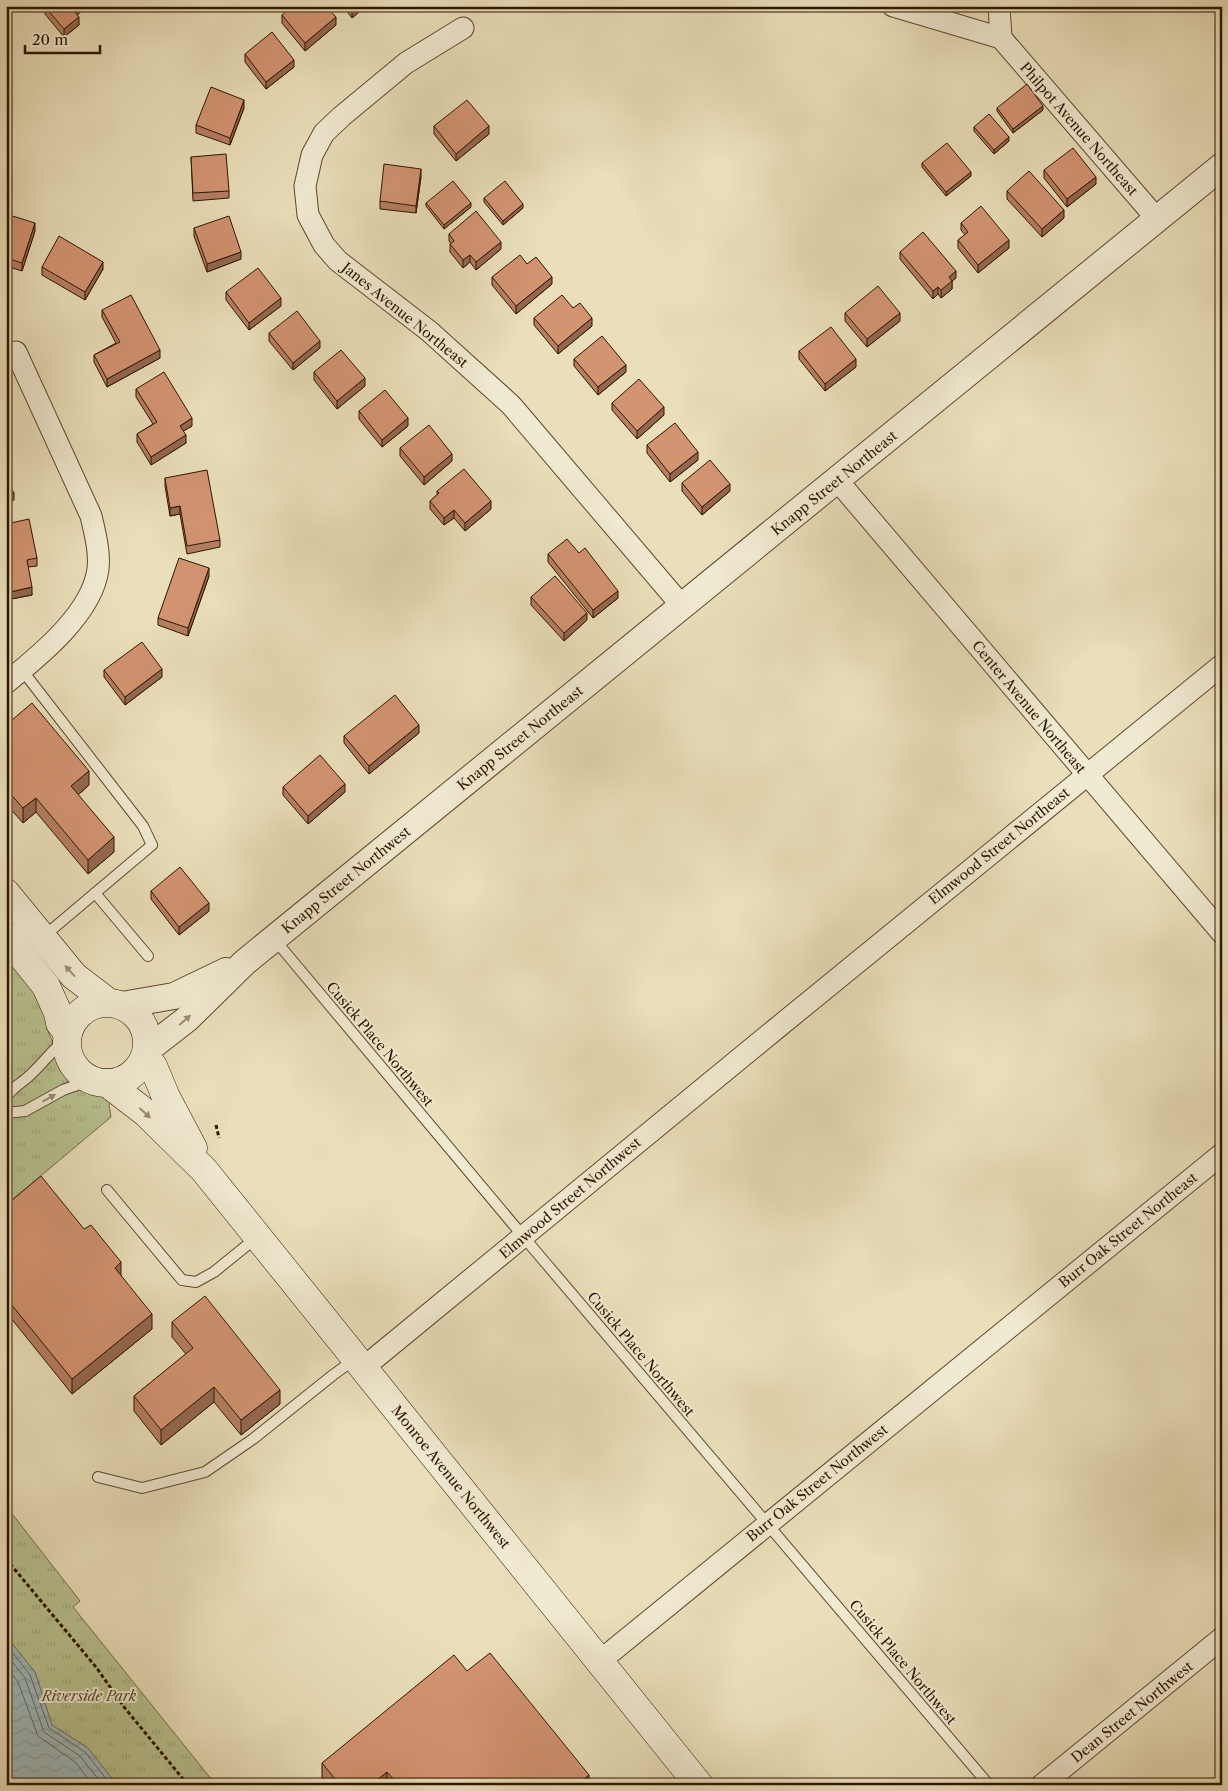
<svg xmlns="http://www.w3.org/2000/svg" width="1228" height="1791" viewBox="0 0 1228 1791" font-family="'Libre Caslon Text',serif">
  <defs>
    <pattern id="park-tufts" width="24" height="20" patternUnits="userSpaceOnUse" patternTransform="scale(1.25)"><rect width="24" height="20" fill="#b8c18f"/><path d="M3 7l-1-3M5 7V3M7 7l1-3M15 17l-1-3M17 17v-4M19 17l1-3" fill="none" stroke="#9ea57a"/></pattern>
    <pattern id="water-waves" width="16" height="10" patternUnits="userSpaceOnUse" patternTransform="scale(1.25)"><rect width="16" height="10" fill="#9eb9bc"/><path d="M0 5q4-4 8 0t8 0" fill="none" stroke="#889ea0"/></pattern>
  </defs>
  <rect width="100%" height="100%" fill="#eadfba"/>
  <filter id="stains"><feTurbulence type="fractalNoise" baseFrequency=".004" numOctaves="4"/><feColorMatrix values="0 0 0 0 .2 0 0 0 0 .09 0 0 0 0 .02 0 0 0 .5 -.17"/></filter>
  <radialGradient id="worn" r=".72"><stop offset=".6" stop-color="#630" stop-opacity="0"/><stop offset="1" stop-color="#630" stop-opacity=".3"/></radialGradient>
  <g fill="url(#park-tufts)" stroke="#746b48">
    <polygon points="6,952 34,986 48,1019 47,1029 64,1068 74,1078 99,1096 113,1100 109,1105 111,1117 6,1205"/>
    <polygon points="6,1506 80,1601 73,1607 216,1785 117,1785 88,1748 52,1725 35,1672 6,1636"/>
  </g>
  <polygon fill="url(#water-waves)" stroke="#727771" points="6,1636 35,1672 52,1725 88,1748 117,1785 6,1785"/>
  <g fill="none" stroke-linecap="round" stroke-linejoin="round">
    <g stroke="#66675e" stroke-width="1">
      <polyline points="6,1644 30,1675 49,1728 85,1752 111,1785"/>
      <polyline points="6,1654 25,1678 44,1732 80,1756 103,1785"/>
      <polyline points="6,1666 18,1682 38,1736 75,1762 93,1785"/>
    </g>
    <defs>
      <g id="service">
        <polyline points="22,670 143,826 152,845 43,937"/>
        <polyline points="95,893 148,956"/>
        <polyline points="275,940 538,1254 989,1785"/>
        <path d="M6,1098c5,-10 16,-15 23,-22 14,-12 23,-27 38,-37"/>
        <polyline points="6,1113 25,1111 63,1090 91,1080"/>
        <polyline points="107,1190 182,1280 196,1282 214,1272 256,1238"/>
        <polyline points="98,1477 142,1488 205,1472 253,1439 333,1375 355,1359"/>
      </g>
      <g id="minor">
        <polyline points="893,6 1001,38"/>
        <polyline points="999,6 1001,38"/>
        <polyline points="463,28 406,63 342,116 324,133 312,155 305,186 308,215 324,245 338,261 429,331 511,405 682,606"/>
        <polyline points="1001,38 1157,219"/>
        <polyline points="837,480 1222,933"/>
        <path d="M6,683c33,-27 86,-69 92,-114 2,-17 -3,-36 -7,-53l-75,-164"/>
        <polyline points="363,1368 777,1028 1222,665"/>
        <polyline points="600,1661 1222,1154"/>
        <polyline points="1042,1785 1222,1638"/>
      </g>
      <g id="tertiary">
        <polyline points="122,1005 174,996 226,971"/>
        <polyline points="147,1050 187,1019 245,962 1222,166"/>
      </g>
      <g id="secondary">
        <polyline points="6,893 74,976 108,1002"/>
        <polyline points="6,936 46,986 58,1013 60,1023 68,1033"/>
        <circle cx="107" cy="1043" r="40"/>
        <polyline points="145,1058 153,1066 166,1097 193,1148"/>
        <polyline points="107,1083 146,1113 204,1170 699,1785"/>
      </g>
    </defs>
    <use href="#service" stroke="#5e482e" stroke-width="12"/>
    <use href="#minor" stroke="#5e482e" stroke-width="23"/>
    <use href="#tertiary" stroke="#5e482e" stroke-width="28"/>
    <use href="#secondary" stroke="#2f1500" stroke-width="29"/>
    <g stroke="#2f1500" stroke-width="3" stroke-dasharray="4 2.5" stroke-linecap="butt">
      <polyline points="216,1125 219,1138"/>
      <polyline points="6,1559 96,1667 124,1707 188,1785"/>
    </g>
    <use href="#service" stroke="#f1ead2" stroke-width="10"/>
    <use href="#minor" stroke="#f1ead2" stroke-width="21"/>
    <use href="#tertiary" stroke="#f1ead2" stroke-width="26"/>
    <use href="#secondary" stroke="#f1ead2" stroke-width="28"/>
  </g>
  <g fill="#b57f62" stroke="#2f1500">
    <polygon points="88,6 77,15 79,25 64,37 45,14 45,7"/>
    <polygon points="343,6 366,6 352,18"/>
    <polygon points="282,15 336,25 305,51 282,23"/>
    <polygon points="245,54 294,67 266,89 245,62"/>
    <polygon points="244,108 230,145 196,133 196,125"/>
    <polygon points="997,108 1043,110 1013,133 997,111"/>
    <polygon points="434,126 489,134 456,161 434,134"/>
    <polygon points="974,127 1009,141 994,154 974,131"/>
    <polygon points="191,157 229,191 229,198 193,201"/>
    <polygon points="922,163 971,176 946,196 922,167"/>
    <polygon points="1044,170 1096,184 1067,207 1044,178"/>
    <polygon points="421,177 416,213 380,209 380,201"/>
    <polygon points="1007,191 1064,218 1042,237 1007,199"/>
    <polygon points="484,198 523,208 503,225 484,202"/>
    <polygon points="426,203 471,207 444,229 426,206"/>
    <polygon points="6,214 35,231 22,271 6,266"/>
    <polygon points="961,223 1009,248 978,273 958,248 958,240 965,235 961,230"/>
    <polygon points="194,228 241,259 207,272 194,236"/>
    <polygon points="449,234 501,249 476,270 470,262 463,268 450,252 450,244 451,244 449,241"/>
    <polygon points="900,252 956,278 952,281 952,289 941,298 938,294 933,299 900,259"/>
    <polygon points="527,264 552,284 516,314 492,285 492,277"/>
    <polygon points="42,267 103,269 85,300 42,275"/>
    <polygon points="226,292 281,306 249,330 226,300"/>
    <polygon points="573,308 592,326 558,354 534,325 534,318"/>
    <polygon points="102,310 160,358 107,387 94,362 94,355 116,343 102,317"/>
    <polygon points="845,313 900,321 867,347 845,321"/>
    <polygon points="269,333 320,348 293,370 269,341"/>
    <polygon points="799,351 856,367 825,391 799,359"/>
    <polygon points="574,359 626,372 598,395 574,366"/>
    <polygon points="314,372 365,386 337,409 314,380"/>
    <polygon points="136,389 192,426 183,431 186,443 151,465 137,442 137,434 153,424 136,397"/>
    <polygon points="612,403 664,415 637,439 612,410"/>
    <polygon points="359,411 408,426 382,447 359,419"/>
    <polygon points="647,445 698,460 670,482 647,453"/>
    <polygon points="400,448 452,461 424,485 400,456"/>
    <polygon points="165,478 220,540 220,547 187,554 180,514 170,516 165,486"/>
    <polygon points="682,483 730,491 702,515 682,491"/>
    <polygon points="437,491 491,509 465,531 454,518 444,525 430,509 430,501 437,495"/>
    <polygon points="6,524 37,558 37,566 28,567 32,595 6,600"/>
    <polygon points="579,553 618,598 593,618 548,562 548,554"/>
    <polygon points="209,576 188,636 158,625 158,618"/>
    <polygon points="531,597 587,620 564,641 531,605"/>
    <polygon points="104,670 162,677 125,705 104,677"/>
    <polygon points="6,725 89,785 78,795 114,852 88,874 36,812 23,823 6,804"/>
    <polygon points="419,733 369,774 344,743 344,736"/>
    <polygon points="283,787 345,792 308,824 283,795"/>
    <polygon points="151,891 209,911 179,935 151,899"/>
    <polygon points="6,1205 121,1276 152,1329 72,1394 6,1312"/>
    <polygon points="172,1322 280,1404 241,1435 214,1402 161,1445 134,1411 134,1396 186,1354 172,1337"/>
    <polygon points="467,1671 589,1785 328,1785 322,1778 322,1763"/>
  </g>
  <g fill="#946850" stroke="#2f1500">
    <polygon points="79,6 88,6 73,18 73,10"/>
    <polygon points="357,6 366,6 352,18 352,10"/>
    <polygon points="79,17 79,25 64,37 64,29"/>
    <polygon points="336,17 336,25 305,51 305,43"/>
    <polygon points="294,60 294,67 266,89 266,82"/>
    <polygon points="244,100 244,108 230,145 230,138"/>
    <polygon points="1043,106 1043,110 1013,133 1013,129"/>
    <polygon points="489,126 489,134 456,161 456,154"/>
    <polygon points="1009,137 1009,141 994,154 994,150"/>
    <polygon points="421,169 421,177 416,213 416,206"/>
    <polygon points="971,172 971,176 946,196 946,192"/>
    <polygon points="1096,177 1096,184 1067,207 1067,199"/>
    <polygon points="471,203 471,207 444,229 444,225"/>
    <polygon points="523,204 523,208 503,225 503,221"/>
    <polygon points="1064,210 1064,218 1042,237 1042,229"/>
    <polygon points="35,223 35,231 22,271 22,263"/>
    <polygon points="1009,240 1009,248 978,273 978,265"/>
    <polygon points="501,242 501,249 476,270 476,262"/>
    <polygon points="241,252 241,259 207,272 207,264"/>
    <polygon points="470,255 470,262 463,268 463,260"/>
    <polygon points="103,262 103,269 85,300 85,292"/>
    <polygon points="956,271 956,278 952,281 952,289 941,298 941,290 949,277"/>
    <polygon points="552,277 552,284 516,314 516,306"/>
    <polygon points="938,287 938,294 933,299 933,291"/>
    <polygon points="281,298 281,306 249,330 249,323"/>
    <polygon points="900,313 900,321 867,347 867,339"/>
    <polygon points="592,318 592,326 558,354 558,346"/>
    <polygon points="320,341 320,348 293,370 293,363"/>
    <polygon points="160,350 160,358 107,387 107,379"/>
    <polygon points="856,359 856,367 825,391 825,384"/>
    <polygon points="626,365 626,372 598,395 598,387"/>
    <polygon points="365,378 365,386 337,409 337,401"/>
    <polygon points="664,407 664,415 637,439 637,431"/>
    <polygon points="192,418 192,426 180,433 180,426"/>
    <polygon points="408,418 408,426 382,447 382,440"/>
    <polygon points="186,435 186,443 151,465 151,457"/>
    <polygon points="698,452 698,460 670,482 670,474"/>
    <polygon points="452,454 452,461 424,485 424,477"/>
    <polygon points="730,484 730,491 702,515 702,507"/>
    <polygon points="14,493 14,500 6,504 6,497"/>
    <polygon points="491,501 491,509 465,531 465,523"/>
    <polygon points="180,506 180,514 170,516 170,508"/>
    <polygon points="454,510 454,518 444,525 444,518"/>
    <polygon points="209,568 209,576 188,636 188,628"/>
    <polygon points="32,587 32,595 6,600 6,593"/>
    <polygon points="618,591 618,598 593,618 593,610"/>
    <polygon points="587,613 587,620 564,641 564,633"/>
    <polygon points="162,669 162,677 125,705 125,697"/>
    <polygon points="419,725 419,733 369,774 369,766"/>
    <polygon points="89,771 89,785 71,801 71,786"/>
    <polygon points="345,784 345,792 308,824 308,816"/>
    <polygon points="36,798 36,812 23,823 23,808"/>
    <polygon points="114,837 114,852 88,874 88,860"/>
    <polygon points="209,903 209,911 179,935 179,927"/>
    <polygon points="121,1262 121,1277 115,1268"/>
    <polygon points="152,1314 152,1329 72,1394 72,1379"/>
    <polygon points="214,1387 214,1402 161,1445 161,1430"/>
    <polygon points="280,1390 280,1404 241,1435 241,1420"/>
    <polygon points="387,1772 387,1785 371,1785"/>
    <polygon points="589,1775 589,1785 577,1785"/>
  </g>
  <g fill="#d39472" stroke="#2f1500">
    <polygon points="46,6 79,6 73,10 79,17 64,29 45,7"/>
    <polygon points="292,6 326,6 336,17 305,43 282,15"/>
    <polygon points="349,6 357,6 352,10"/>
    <polygon points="272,32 294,60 266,82 245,54"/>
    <polygon points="1027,84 1043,106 1013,129 997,108"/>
    <polygon points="211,87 244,100 230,138 196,125"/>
    <polygon points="467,100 489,126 456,154 434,126"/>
    <polygon points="989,114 1009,137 994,150 974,127"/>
    <polygon points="947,143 971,172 946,192 922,163"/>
    <polygon points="1073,148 1096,177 1067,199 1044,170"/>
    <polygon points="226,154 229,191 193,193 191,157"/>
    <polygon points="384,164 421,169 416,206 380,201"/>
    <polygon points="1029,171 1064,210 1042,229 1007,191"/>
    <polygon points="453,181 471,203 444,225 426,203"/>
    <polygon points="505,181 523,204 503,221 484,198"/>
    <polygon points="981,206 1009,240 978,265 958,240 968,232 961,223"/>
    <polygon points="476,211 501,242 476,262 470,255 463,260 450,244 454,241 449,234"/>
    <polygon points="6,214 35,223 22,263 6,258"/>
    <polygon points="229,216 241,252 207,264 194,228"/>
    <polygon points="923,232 956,271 949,277 952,281 941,290 938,287 933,291 900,252"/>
    <polygon points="59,236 103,262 85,292 42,267"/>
    <polygon points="520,255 527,264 536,257 552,277 516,306 492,277"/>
    <polygon points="258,268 281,298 249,323 226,292"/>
    <polygon points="878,286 900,313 867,339 845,313"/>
    <polygon points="131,295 160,350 107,379 94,355 120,342 102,310"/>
    <polygon points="562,295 573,308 580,303 592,318 558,346 534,318"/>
    <polygon points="297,311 320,341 293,363 269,333"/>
    <polygon points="831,327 856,359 825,384 799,351"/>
    <polygon points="602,336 626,365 598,387 574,359"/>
    <polygon points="341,350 365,378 337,401 314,372"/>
    <polygon points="164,372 192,418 180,426 186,435 151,457 137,434 157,422 136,389"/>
    <polygon points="639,379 664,407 637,431 612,403"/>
    <polygon points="385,390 408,418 382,440 359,411"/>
    <polygon points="675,423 698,452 670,474 647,445"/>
    <polygon points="429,425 452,454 424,477 400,448"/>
    <polygon points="710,460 730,484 702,507 682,483"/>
    <polygon points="464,469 491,501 465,523 454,510 444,518 430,501 439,493 437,491"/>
    <polygon points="207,470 220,540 187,546 180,506 170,508 165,478"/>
    <polygon points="6,479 14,493 6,497"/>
    <polygon points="29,519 37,558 27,560 32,587 6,593 6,524"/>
    <polygon points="567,539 579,553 585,548 618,591 593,610 548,554"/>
    <polygon points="179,558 209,568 188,628 158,618"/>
    <polygon points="555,576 587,613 564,633 531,597"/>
    <polygon points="142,642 162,669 125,697 104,670"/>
    <polygon points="395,695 419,725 369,766 344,736"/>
    <polygon points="32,703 89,771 71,786 114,837 88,860 36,798 23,808 6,789 6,725"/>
    <polygon points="320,755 345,784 308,816 283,787"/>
    <polygon points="180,867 209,903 179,927 151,891"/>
    <polygon points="41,1176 84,1229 91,1225 121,1262 115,1268 152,1314 72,1379 6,1298 6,1205"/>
    <polygon points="205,1296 280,1390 241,1420 214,1387 161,1430 134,1396 193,1348 172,1322"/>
    <polygon points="490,1653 589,1775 577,1785 391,1785 395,1781 387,1772 371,1785 340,1785 322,1763 454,1655 467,1671"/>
  </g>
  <defs><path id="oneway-solid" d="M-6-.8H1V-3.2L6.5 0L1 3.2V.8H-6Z" transform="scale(1.25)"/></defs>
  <g fill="#9a8a74">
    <use href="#oneway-solid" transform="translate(70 971) rotate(-132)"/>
    <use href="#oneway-solid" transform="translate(185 1020) rotate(-41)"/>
    <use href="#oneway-solid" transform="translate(49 1098) rotate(-29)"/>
    <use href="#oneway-solid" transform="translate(145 1113) rotate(42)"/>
  </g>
  <g text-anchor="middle" stroke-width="4" stroke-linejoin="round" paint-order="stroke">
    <g font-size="14" fill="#2f1500" stroke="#f1ead2">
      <text transform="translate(1079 129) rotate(49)" y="5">Philpot Avenue Northeast</text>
      <text transform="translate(405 315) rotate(39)" y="5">Janes Avenue Northeast</text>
      <text transform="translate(834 483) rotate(-39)" y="5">Knapp Street Northeast</text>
      <text transform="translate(1029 707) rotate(50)" y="5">Center Avenue Northeast</text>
      <text transform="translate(520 738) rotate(-39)" y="5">Knapp Street Northeast</text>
      <text transform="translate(999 846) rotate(-39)" y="5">Elmwood Street Northeast</text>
      <text transform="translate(346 880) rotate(-39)" y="5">Knapp Street Northwest</text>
      <text transform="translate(380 1044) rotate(50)" y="5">Cusick Place Northwest</text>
      <text transform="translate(570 1198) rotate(-40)" y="5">Elmwood Street Northwest</text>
      <text transform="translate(1128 1230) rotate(-39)" y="5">Burr Oak Street Northeast</text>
      <text transform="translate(641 1354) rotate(50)" y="5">Cusick Place Northwest</text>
      <text transform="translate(451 1477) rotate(51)" y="5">Monroe Avenue Northwest</text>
      <text transform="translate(817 1483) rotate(-39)" y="5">Burr Oak Street Northwest</text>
      <text transform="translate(903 1662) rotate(50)" y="5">Cusick Place Northwest</text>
      <text transform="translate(1132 1712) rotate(-39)" y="5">Dean Street Northwest</text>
    </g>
    <g font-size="14" font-style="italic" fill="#58492b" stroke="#f1ead2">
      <text x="89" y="1701">Riverside Park</text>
    </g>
  </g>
  <rect width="1228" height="1791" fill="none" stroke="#eadfba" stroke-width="25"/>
  <rect x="8" y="8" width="1213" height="1776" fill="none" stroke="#2f1500" stroke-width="2.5"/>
  <rect x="12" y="12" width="1203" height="1766" fill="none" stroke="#2f1500"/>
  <path d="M25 45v8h75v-8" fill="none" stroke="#2f1500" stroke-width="2.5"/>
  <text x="32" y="45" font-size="15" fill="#2f1500" stroke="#f1ead2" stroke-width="4" paint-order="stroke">20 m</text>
  <rect width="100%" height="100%" filter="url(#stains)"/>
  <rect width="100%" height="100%" fill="url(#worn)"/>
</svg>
